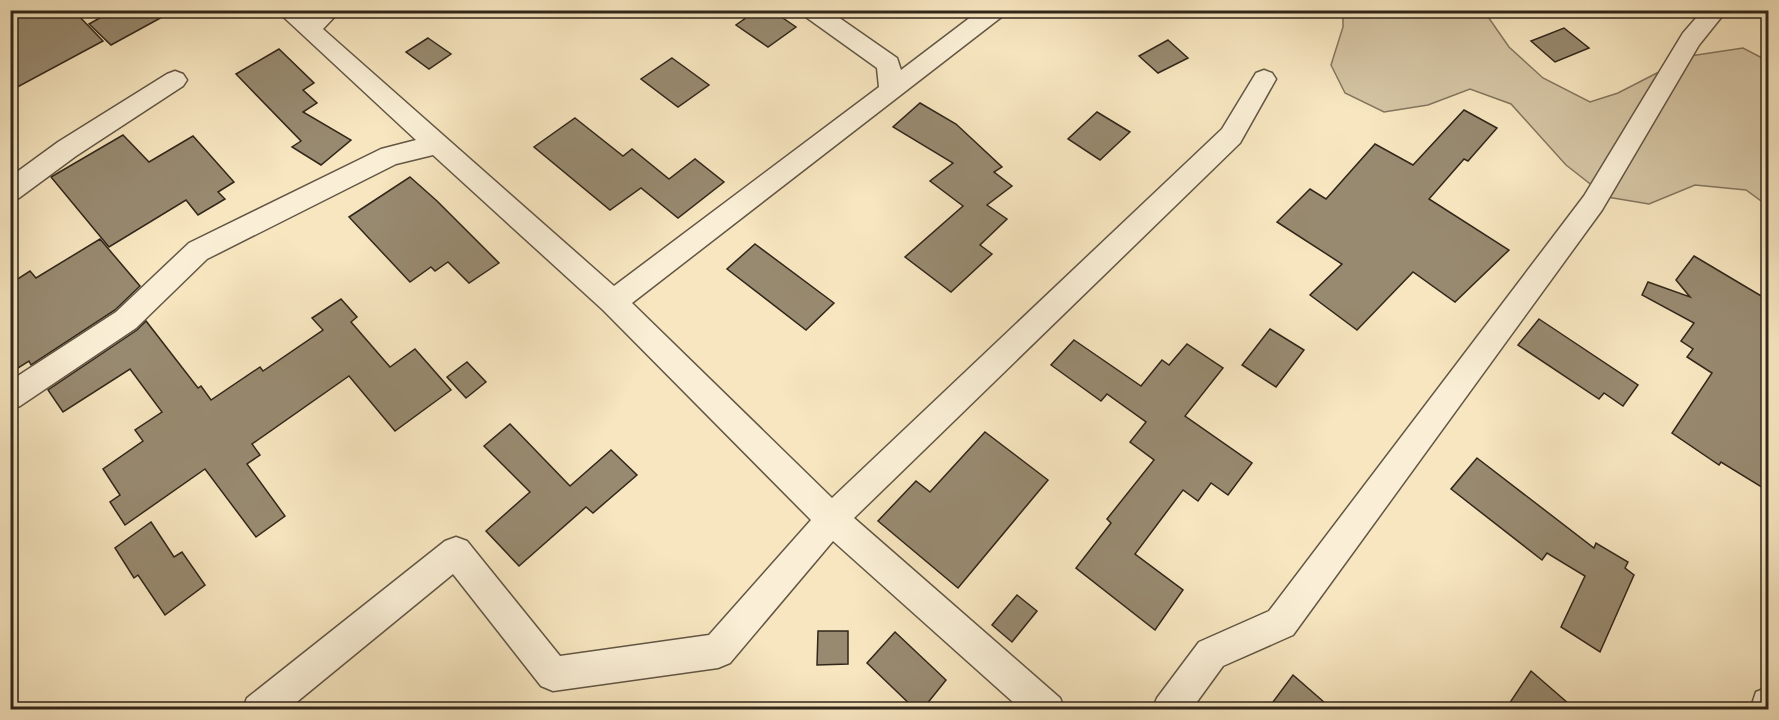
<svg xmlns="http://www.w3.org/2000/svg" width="1779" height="720" viewBox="0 0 1779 720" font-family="'Sorts Mill Goudy',serif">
  <rect width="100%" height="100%" fill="#f7e6c0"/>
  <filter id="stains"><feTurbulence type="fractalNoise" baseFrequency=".00333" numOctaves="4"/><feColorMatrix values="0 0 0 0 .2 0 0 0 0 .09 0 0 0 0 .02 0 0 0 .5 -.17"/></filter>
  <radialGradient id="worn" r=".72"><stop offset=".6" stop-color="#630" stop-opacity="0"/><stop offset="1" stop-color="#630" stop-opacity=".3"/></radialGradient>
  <polygon fill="#d5c5a4" stroke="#83765f" stroke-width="1.5" points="1343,10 1484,11 1509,47 1543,78 1590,102 1618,93 1690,56 1743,48 1768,61 1768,206 1746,190 1695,185 1649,204 1607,197 1566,165 1511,104 1470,89 1428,105 1384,112 1345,93 1331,65 1343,27"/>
  <g fill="#988a70" stroke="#31261a" stroke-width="1.5">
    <polygon points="10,10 73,10 103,41 10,91"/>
    <polygon points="114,10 175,10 111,45 89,24"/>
    <polygon points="757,10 771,10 796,27 768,47 736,25"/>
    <polygon points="1564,28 1589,48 1555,62 1531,41"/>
    <polygon points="428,38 451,54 429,69 406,52"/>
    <polygon points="1168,40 1188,58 1158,73 1139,56"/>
    <polygon points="279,49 314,83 303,90 317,103 303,112 351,140 321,165 292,147 301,141 236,74"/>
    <polygon points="672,58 709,85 678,107 641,79"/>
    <polygon points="920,103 956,124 1002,167 994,172 1012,186 987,205 1007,219 980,245 992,254 951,292 905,257 963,206 930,181 953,163 893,127"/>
    <polygon points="1464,110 1497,128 1468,161 1464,159 1429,199 1509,250 1455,302 1413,272 1357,330 1310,295 1342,264 1277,222 1310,189 1326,199 1375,144 1413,165"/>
    <polygon points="1097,112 1130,132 1100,160 1068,139"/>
    <polygon points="575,118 623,156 632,149 669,179 695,159 724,182 678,218 641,188 610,210 534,147"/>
    <polygon points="123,135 149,162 193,136 234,182 218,192 225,199 198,215 186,200 109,247 51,177"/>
    <polygon points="410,177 437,201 499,263 469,283 448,262 435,271 431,267 410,282 349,217"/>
    <polygon points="100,239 140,286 115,310 31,365 29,361 10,373 10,284 30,271 36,278"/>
    <polygon points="755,244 834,303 806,330 727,269"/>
    <polygon points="1694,256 1768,300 1768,491 1721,462 1719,465 1672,433 1712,373 1687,357 1693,349 1681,341 1694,323 1642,295 1648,282 1690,297 1676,280"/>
    <polygon points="341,299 357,317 351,322 390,367 415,349 451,390 395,431 349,376 252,444 260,455 247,464 285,516 256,537 205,469 125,525 110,502 120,495 103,469 143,441 135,430 162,412 130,369 63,412 48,390 137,330 146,321 198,388 201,386 211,400 260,367 263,371 323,330 312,318"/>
    <polygon points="1539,319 1638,385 1623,406 1604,393 1599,399 1518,345"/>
    <polygon points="1270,329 1304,350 1276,387 1242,365"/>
    <polygon points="1074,340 1141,386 1162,360 1169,365 1187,344 1223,368 1185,416 1252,463 1228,495 1211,483 1198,501 1183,490 1135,554 1183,590 1155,630 1076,568 1111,523 1107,519 1154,460 1130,442 1146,422 1107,394 1101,401 1051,365"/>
    <polygon points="467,362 486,382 466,398 447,377"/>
    <polygon points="510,424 570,486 611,450 637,475 593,513 586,507 519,566 486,531 530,492 484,446"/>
    <polygon points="985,432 1048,480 958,588 878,521 916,481 930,492"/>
    <polygon points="1477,458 1594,548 1596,543 1628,562 1625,568 1634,575 1600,652 1561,627 1585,576 1547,553 1542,560 1451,489"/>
    <polygon points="151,522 174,557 182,552 205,585 165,615 138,575 134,578 115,548"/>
    <polygon points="1017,595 1037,611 1012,642 992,625"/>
    <polygon points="818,631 848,631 848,664 817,665"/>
    <polygon points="895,632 946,680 922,710 916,710 867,663"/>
    <polygon points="1531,671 1576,710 1505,710"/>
    <polygon points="1293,675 1333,710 1267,710"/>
  </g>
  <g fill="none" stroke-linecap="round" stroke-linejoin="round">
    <defs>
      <g id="street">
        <polygon points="276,10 302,10 308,16 315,10 341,10 323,29 614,286 879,87 877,68 803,15 800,10 828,10 897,58 901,70 980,10 1007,10 1004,15 632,303 832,498 1222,129 1256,73 1264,70 1272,73 1276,79 1240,143 854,518 1060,698 1065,710 1022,710 833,541 730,663 718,668 553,691 541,686 453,574 287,710 242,710 247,698 445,541 456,537 467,541 560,656 709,635 811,520 603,310 433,155 396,164 207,259 136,328 20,406 10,410 10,381 116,312 189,243 381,149 416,140"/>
        <polygon points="1703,10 1727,10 1699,45 1602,210 1293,635 1223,666 1191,710 1152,710 1157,698 1199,642 1269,611 1584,196 1683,33"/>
        <polygon points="175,71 183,74 187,80 183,86 76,156 19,198 10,201 10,177 58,142 167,74"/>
        <polygon points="1768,687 1768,710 1750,710 1756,692"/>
      </g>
    </defs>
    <use href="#street" stroke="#625644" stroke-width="3"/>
    <use href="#street" fill="#faefd6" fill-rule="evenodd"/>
  </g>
  <rect width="1779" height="720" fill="none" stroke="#f7e6c0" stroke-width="36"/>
  <rect x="12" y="12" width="1755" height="696" fill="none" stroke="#31261a" stroke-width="3"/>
  <rect x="18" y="18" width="1743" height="684" fill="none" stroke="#31261a" stroke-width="1.5"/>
  <rect width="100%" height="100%" filter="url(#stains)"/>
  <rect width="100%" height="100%" fill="url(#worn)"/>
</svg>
